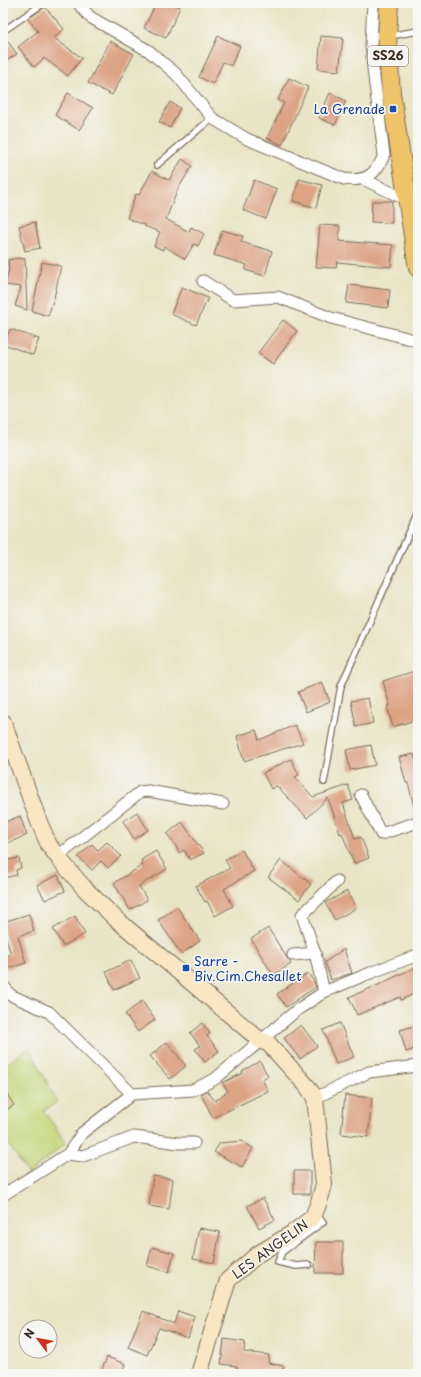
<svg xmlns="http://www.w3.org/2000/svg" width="421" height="1377" viewBox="0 0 421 1377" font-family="'Playpen Sans',sans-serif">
  <rect width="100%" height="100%" fill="#f6f6f2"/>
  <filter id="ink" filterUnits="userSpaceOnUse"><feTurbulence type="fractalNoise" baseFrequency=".025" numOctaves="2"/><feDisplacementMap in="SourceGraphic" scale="8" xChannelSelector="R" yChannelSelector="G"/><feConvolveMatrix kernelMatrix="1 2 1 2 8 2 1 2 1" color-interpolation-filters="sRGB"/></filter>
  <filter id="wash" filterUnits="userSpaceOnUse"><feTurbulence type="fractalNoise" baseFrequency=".012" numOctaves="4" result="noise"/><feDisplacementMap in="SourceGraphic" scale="16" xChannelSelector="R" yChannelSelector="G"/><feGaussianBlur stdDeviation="0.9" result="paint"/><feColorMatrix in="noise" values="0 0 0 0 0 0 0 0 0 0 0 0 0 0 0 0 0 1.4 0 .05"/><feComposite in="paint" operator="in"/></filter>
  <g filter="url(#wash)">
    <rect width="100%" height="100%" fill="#e9e4c5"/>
    <polygon fill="#c3d578" stroke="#7f804b" points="29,1047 57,1102 44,1111 66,1143 28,1174 3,1136 3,1067"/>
    <g id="blocks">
      <g fill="#dda385">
        <polygon points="156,3 171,3 180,7 166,38 144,28"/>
        <polygon points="45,7 64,29 54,38 82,58 68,76 44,58 34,67 18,47 38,31 28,19"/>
        <polygon points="3,35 17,54 3,63"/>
        <polygon points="218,36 240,46 231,66 223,62 213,84 199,77"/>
        <polygon points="321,36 343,38 339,71 318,69"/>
        <polygon points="110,41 134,54 112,95 88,83"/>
        <polygon points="289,78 308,87 282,145 267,138 284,103 278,100"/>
        <polygon points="68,93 93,108 79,130 55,115"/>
        <polygon points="330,93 346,101 335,125 319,118"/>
        <polygon points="170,102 180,108 170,128 159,122"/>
        <polygon points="182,159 192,166 178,189 166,219 189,232 191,227 204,234 198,246 194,244 185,259 164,246 163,250 154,246 160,232 144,226 145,225 127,218 136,194 139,195 152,171 169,180"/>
        <polygon points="299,179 322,185 316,208 293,201"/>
        <polygon points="254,180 277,189 266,219 243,210"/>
        <polygon points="372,201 392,201 392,223 371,222"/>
        <polygon points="35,222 40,248 25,251 19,226"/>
        <polygon points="320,225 340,226 339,241 393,245 391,267 337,262 336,268 316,267"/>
        <polygon points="222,230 243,236 241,242 272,251 265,276 245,270 247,265 214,255"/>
        <polygon points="18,258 25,259 27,310 15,306 21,287 5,285 9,270 8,260"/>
        <polygon points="42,262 61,266 54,298 48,316 32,311"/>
        <polygon points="349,285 390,290 388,308 346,303"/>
        <polygon points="182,287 208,298 196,325 171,314"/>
        <polygon points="283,320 297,331 273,364 258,353"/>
        <polygon points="10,329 39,339 33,355 4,344"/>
        <polygon points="418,670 418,719 393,727 387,706 390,706 383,681"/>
        <polygon points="322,682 330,702 306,712 298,692"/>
        <polygon points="368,698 373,723 356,727 351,701"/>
        <polygon points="295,725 303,743 244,761 237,736 256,730 259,740"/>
        <polygon points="371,745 375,765 350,770 346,750"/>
        <polygon points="414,754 418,769 418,809 415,810 408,783 406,783 399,757"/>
        <polygon points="291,759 299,775 295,777 313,797 348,785 353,800 343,803 355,839 361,837 369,858 354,864 342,833 340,834 328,798 307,818 277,786 271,789 263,773"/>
        <polygon points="137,812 148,830 134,839 123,821"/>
        <polygon points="20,816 27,835 3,845 3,823"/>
        <polygon points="182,822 204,853 190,860 184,850 179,853 176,846 167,834"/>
        <polygon points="107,842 121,856 108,868 101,861 92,870 78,857 92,844 98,850"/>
        <polygon points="242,850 254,871 224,889 233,906 215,916 207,901 205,902 196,886 230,868 225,860"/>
        <polygon points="156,851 167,869 139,886 147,900 130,910 114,883 143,865 141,860"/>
        <polygon points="19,858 21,868 16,870 17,875 3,878 3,861"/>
        <polygon points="281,860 311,884 299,900 268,877"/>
        <polygon points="58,875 65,891 45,900 37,885"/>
        <polygon points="347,891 356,908 335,920 325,903"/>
        <polygon points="177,907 200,941 181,954 158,920"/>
        <polygon points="29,914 34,931 18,936 26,963 6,969 3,957 11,954 3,929 3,922"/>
        <polygon points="75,916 85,934 63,946 53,929"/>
        <polygon points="268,928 291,964 273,975 251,939"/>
        <polygon points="344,949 352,973 331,980 325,962"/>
        <polygon points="131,960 140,978 114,990 106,972"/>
        <polygon points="418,966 418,992 401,1000 400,997 357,1015 349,997 378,985"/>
        <polygon points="308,973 314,982 316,987 286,1007 277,994"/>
        <polygon points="142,1001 155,1020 138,1032 125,1014"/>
        <polygon points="202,1023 210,1033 207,1036 219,1051 205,1062 195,1049 200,1046 190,1033"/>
        <polygon points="340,1023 354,1057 336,1064 323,1030"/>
        <polygon points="301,1025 317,1046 300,1059 284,1038"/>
        <polygon points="418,1025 418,1048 406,1052 400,1030"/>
        <polygon points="167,1042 186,1066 170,1079 150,1056"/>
        <polygon points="260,1061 268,1076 262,1079 268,1091 213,1118 201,1094 207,1091 215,1101 228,1091 222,1083 243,1073 242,1071"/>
        <polygon points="3,1088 14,1105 3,1112"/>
        <polygon points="345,1095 372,1098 368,1137 341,1134"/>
        <polygon points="242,1141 253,1148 242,1167 214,1152 220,1143"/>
        <rect x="294" y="1171" width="16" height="23"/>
        <polygon points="153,1176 173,1179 169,1209 149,1206"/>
        <polygon points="263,1198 275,1220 259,1228 247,1206"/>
        <polygon points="199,1228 220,1232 214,1263 193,1259"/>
        <polygon points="316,1242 343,1242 343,1273 315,1273"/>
        <polygon points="152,1247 174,1253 169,1272 147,1266"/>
        <polygon points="143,1311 174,1324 178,1311 195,1317 188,1338 159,1328 147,1355 128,1347"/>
        <polygon points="224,1339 245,1342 244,1352 269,1355 268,1363 284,1366 282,1374 237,1373 237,1366 221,1364"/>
        <polygon points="107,1357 125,1364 121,1374 100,1374"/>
      </g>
    </g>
  </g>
  <g filter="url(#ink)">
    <use href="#blocks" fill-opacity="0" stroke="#786b58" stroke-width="1"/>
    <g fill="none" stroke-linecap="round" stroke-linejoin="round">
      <defs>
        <g id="lane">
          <polyline points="3,31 44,3"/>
          <polyline points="389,36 418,31"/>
          <polyline points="157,165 212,118"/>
          <polyline points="324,782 341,686 418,513"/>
          <polyline points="309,1265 296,1266 278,1262 282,1252 323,1222 316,1214"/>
          <polyline points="200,1372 211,1374"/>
        </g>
        <g id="street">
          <path d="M78,3l12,14 59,34 27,23 36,44 35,21 97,40c22,3 32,-4 40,-24l-11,-86 -2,-25 2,-41"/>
          <polyline points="363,179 407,200"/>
          <polyline points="203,281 233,300 278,297 331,318 418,341"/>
          <polyline points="361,795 381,834 418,822"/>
          <polyline points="56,855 66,850 140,792 148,791 223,804"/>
          <polyline points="293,955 315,953"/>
          <polyline points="3,985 10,995 49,1012 132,1094"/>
          <polyline points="324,992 315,953 302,915 337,881"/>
          <polyline points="315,1098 369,1072 418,1066"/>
          <polyline points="68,1154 83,1156 134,1137 179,1143 194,1143"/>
          <polyline points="3,1195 68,1154 82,1133 132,1094 193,1090 215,1079 297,1010 324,992 370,973 418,955"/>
        </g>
        <polyline id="secondary" points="3,722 39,822 49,845 61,861 85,889 116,919 261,1041 268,1043 307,1086 315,1098 324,1184 319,1202 313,1217 291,1234 258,1254 228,1280 199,1374"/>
        <polyline id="primary" points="389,3 387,36 391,93 418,268"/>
      </defs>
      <use href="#lane" stroke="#786b58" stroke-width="8"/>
      <use href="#street" stroke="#786b58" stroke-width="13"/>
      <use href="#secondary" stroke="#786b58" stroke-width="18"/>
      <use href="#primary" stroke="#786b58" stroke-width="20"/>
      <use href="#lane" stroke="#fff" stroke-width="5.5"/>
      <use href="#street" stroke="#fff" stroke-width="11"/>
      <use href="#secondary" stroke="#f9e7c3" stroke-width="16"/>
      <use href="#primary" stroke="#efc469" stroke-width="18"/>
    </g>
  </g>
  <g fill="#1a4fb4" stroke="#f6f6f2" stroke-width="1.5">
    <rect x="389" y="105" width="8" height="8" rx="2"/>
    <rect x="182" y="964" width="8" height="8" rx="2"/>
  </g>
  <g text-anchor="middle" stroke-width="3.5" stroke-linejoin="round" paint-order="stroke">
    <rect fill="#f6f6f2" stroke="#73675e" stroke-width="1" x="368" y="46" width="40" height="20" rx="3"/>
    <g font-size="12" font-weight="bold" fill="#3b2a1e">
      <text x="388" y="60">SS26</text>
    </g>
    <g font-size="13" fill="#164399" stroke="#f6f6f2" text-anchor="end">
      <text x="385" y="114">La Grenade</text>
      <text x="194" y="966" text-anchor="start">Sarre -<tspan x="194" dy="15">Biv.Cim.Chesallet</tspan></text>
    </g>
    <g font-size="13" fill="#3b2a1e" stroke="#f6f6f2">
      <text transform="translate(270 1249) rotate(-36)" y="5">LES ANGELIN</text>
    </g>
  </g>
  <rect width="421" height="1377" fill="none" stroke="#f6f6f2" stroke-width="16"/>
  <g transform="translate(38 1339) rotate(302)"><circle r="19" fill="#f6f6f2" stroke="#aba49d"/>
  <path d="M0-3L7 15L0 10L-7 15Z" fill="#c8321e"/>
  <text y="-6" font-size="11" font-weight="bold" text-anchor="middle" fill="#3b2a1e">N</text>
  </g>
</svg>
